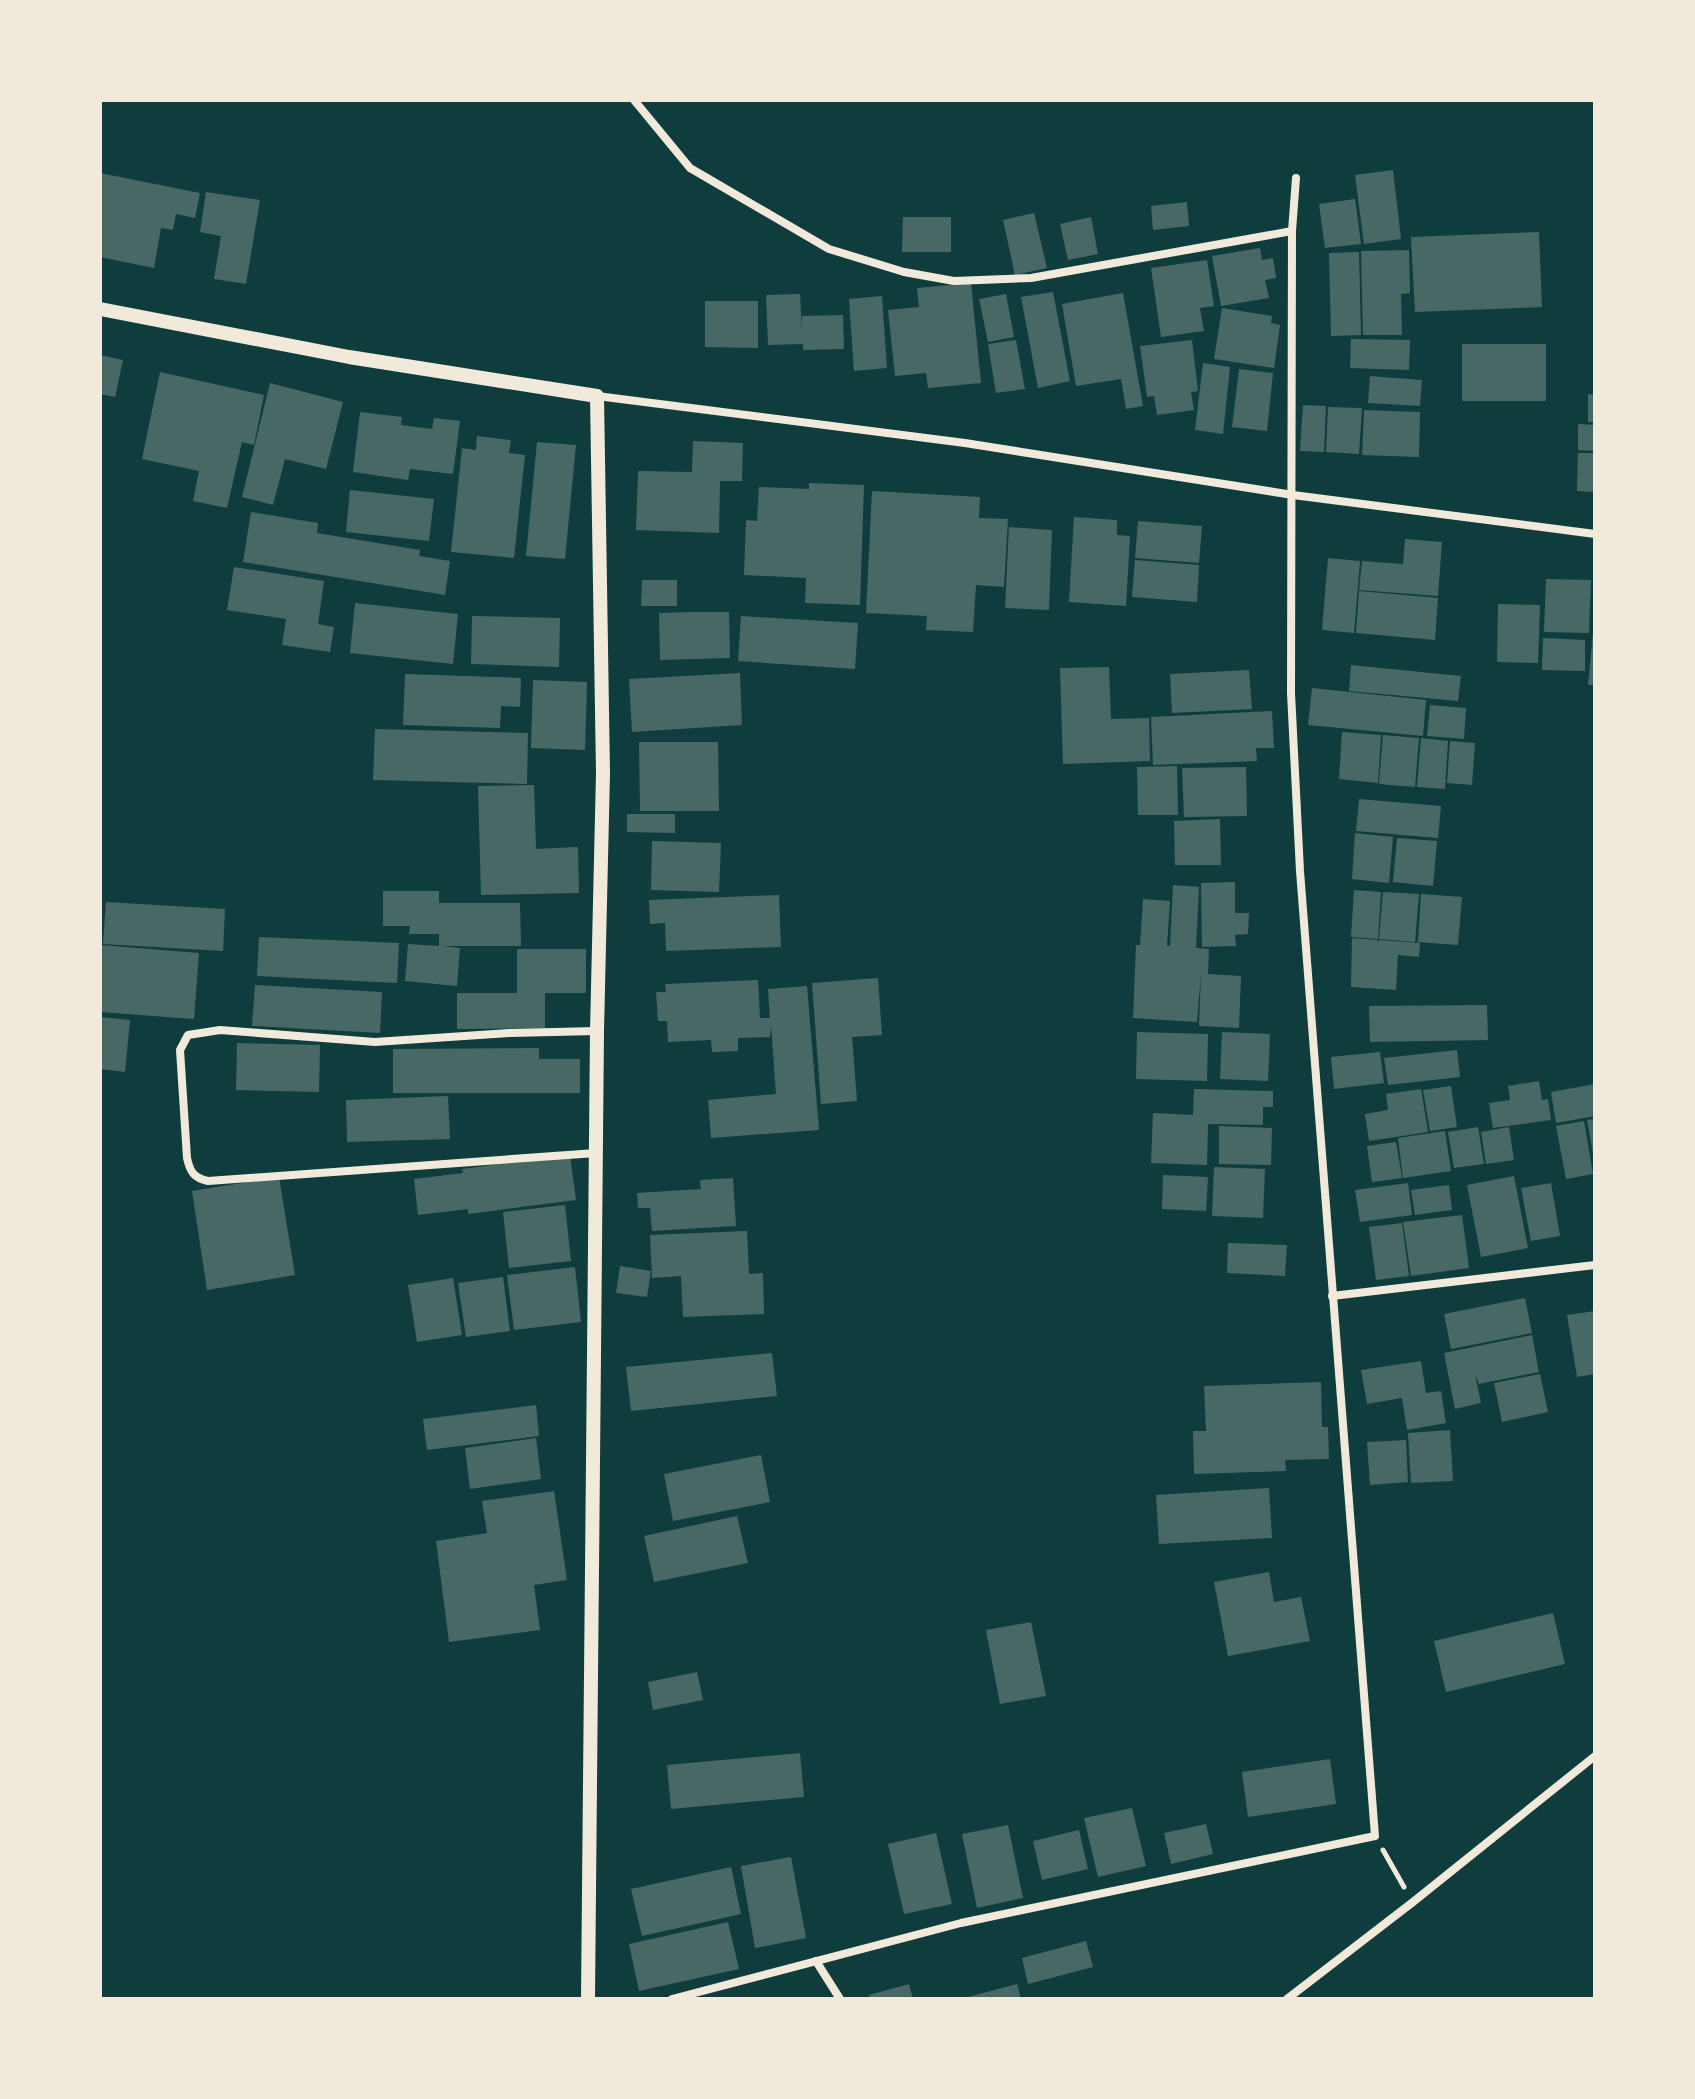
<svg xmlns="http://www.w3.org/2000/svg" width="1695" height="2099" viewBox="0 0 1695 2099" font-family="Ubuntu,sans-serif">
  <rect width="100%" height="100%" fill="#0f3d3e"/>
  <g fill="#486865">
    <polygon points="1393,170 1401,239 1364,244 1355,175"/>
    <polygon points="100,173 200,193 195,218 176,214 173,230 161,228 154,268 100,257"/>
    <polygon points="206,192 260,200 246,284 214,279 221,236 200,232"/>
    <polygon points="1355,199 1361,244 1325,248 1319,204"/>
    <polygon points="1187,202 1189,226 1153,230 1151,206"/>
    <polygon points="1034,213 1047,268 1015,275 1003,220"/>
    <polygon points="903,217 951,217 951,252 902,252"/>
    <polygon points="1091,217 1098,254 1068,260 1060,224"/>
    <polygon points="1539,232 1542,307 1415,312 1411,237"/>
    <polygon points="1260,248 1262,260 1273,258 1276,278 1265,280 1269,298 1221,306 1212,256"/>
    <polygon points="1409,250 1410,293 1401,294 1402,335 1363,335 1361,251"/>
    <polygon points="1359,252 1361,335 1331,336 1329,253"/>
    <polygon points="1207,260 1214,306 1200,308 1204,331 1161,337 1151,268"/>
    <polygon points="971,283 981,383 928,388 926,373 895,376 888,310 919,307 917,288"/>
    <polygon points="1053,292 1070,381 1038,388 1021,297"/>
    <polygon points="1123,293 1143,406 1126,409 1121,379 1076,386 1062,304"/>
    <polygon points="800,294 802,330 802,316 843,315 844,349 803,350 803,344 768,345 766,295"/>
    <polygon points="1006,294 1014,337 988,342 979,299"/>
    <polygon points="882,296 887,368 854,371 849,299"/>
    <polygon points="705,301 758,301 758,348 705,347"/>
    <polygon points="1222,308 1272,316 1271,323 1280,325 1274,368 1214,359"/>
    <polygon points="1351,339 1410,340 1409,370 1350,368"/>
    <polygon points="1016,340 1025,389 996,393 988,344"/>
    <polygon points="1192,340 1198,391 1191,392 1194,410 1157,415 1154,396 1147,397 1140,346"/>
    <rect x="1462" y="344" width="84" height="57"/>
    <polygon points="100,355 123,360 115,397 100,394"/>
    <polygon points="1203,363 1230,367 1223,434 1195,430"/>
    <polygon points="1239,369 1273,373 1267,431 1232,427"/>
    <polygon points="160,372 264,395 254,445 242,442 227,508 193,501 199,471 142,459"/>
    <polygon points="1370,376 1422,380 1420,406 1368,403"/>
    <polygon points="270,383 343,402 326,469 285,459 273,505 242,497"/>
    <polygon points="1588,394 1595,395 1595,422 1588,422"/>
    <polygon points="1303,405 1326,406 1324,452 1300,451"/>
    <polygon points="1328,407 1362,408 1359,454 1326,452"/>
    <polygon points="1364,410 1420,412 1419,457 1362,455"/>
    <polygon points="360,412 402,417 401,425 432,429 434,418 460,421 453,474 410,469 408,480 353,472"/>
    <polygon points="1578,424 1595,425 1595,451 1578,450"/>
    <polygon points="477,436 511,440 509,453 525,455 514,558 451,552 462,448 476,450"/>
    <polygon points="693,441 743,443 742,481 720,481 719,533 636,530 638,471 692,472"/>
    <polygon points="537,442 576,445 565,559 526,556"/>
    <polygon points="1578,453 1595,453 1595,492 1577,491"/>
    <polygon points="809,483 864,485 860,605 805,603 806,578 744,575 746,520 757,521 759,487 809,489"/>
    <polygon points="350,490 434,499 429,541 346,532"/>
    <polygon points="872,491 980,497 979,518 1008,519 1004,587 976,585 973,632 926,630 927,616 866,613"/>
    <polygon points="251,512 318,523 317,533 420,550 419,556 450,561 445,595 243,562"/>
    <polygon points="1074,517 1117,520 1117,535 1130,536 1126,606 1069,602"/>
    <polygon points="1138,521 1202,526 1199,563 1135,558"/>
    <polygon points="1009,527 1052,530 1049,610 1005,608"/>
    <polygon points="1405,539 1442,542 1438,596 1359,590 1362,561 1403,564"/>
    <polygon points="1328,558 1360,561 1354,633 1322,630"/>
    <polygon points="1135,560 1199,565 1197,602 1132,597"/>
    <polygon points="234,567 324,581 318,624 334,627 330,652 282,645 286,619 227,610"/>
    <polygon points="1546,579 1591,580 1589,633 1544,632"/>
    <polygon points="642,580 677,580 677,606 641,606"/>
    <polygon points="1359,591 1438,598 1435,640 1356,633"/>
    <polygon points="355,603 458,614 453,664 350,653"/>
    <polygon points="1498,604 1540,605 1538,663 1497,662"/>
    <polygon points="691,612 729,612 730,658 660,660 659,613"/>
    <polygon points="472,616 560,618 559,667 471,664"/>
    <polygon points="741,616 858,623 855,669 738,661"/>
    <polygon points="1593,633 1595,633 1595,685 1588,685"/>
    <polygon points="1543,638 1585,640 1585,671 1542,670"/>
    <polygon points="1351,665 1461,676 1458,701 1349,691"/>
    <polygon points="1109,667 1111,719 1149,718 1150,761 1063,764 1060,668"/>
    <polygon points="1249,670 1252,709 1172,713 1170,674"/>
    <polygon points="740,673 742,725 632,732 629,679"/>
    <polygon points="405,674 521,678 520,707 501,706 500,728 403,725"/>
    <polygon points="533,680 587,682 585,750 531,748"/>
    <polygon points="1312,688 1426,700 1423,736 1308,725"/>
    <polygon points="1430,705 1466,708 1464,739 1427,736"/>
    <polygon points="1272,711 1274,748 1256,748 1257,761 1153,765 1151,717"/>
    <polygon points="375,729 528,733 527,784 373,780"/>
    <polygon points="1342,732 1381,735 1378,783 1339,779"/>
    <polygon points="1383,735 1419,738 1415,787 1379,784"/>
    <polygon points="1421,738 1448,741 1445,789 1417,787"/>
    <polygon points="1450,741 1475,743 1472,785 1447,783"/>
    <polygon points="639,742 718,742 719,811 640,811"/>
    <polygon points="1177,766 1178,815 1138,815 1137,767"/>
    <polygon points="1246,767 1247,816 1184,817 1182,768"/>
    <polygon points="534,785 536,849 578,847 579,893 481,895 478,786"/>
    <polygon points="1359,799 1441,806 1438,838 1356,831"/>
    <polygon points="627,814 675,814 675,833 627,832"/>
    <polygon points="1220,819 1221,865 1175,865 1174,821"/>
    <polygon points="1355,833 1393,837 1389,883 1352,879"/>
    <polygon points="1397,838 1437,841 1433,886 1393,882"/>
    <polygon points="652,841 721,843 719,892 651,890"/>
    <polygon points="1235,882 1235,913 1249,913 1248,934 1235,935 1236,946 1202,947 1201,883"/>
    <polygon points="1173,885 1199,887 1196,948 1209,949 1208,974 1241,976 1239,1028 1199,1026 1201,974 1197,1022 1133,1018 1136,945 1140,945 1143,899 1170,901 1167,946 1170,946"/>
    <polygon points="1354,890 1381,892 1378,939 1351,937"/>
    <polygon points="383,891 439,891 439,903 520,903 521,946 442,946 460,948 457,986 405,981 408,944 439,946 439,934 409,934 410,926 383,926"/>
    <polygon points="1383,892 1419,894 1415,942 1379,939"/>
    <polygon points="1421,894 1462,897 1458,945 1418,942"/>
    <polygon points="779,895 781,947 666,951 665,923 650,924 649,900"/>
    <polygon points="106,902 225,909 223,951 103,944"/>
    <polygon points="259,937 399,943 397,983 257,976"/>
    <polygon points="1352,938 1378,940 1378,943 1379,940 1420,943 1419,957 1398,955 1396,990 1351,987"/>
    <polygon points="100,945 199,953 194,1019 100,1012"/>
    <polygon points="517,949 586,949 586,993 545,993 545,1028 457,1029 457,993 517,993"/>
    <polygon points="878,978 882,1035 852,1037 857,1101 821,1104 812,983"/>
    <polygon points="758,980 760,1018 770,1018 768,989 807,986 819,1130 711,1138 708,1100 776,1094 771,1025 770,1037 738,1038 738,1051 712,1052 711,1040 668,1042 667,1021 658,1021 656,992 666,992 665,984"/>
    <polygon points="255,985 382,992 380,1033 252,1026"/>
    <polygon points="1487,1005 1488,1040 1370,1042 1369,1006"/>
    <polygon points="100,1017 130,1020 125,1072 100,1069"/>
    <polygon points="1137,1032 1208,1034 1207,1081 1136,1079"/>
    <polygon points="1222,1032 1270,1034 1268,1081 1220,1079"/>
    <polygon points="237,1043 320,1045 319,1092 236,1090"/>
    <polygon points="539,1048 539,1059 580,1059 580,1093 393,1093 393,1049"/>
    <polygon points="1457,1050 1460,1077 1388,1085 1384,1058"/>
    <polygon points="1380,1052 1384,1083 1334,1089 1331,1057"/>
    <polygon points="1539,1081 1542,1100 1548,1099 1551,1120 1493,1128 1489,1103 1510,1100 1508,1086"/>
    <polygon points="1595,1084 1595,1116 1556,1123 1551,1092"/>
    <polygon points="1451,1086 1457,1127 1430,1131 1423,1090"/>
    <polygon points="1194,1089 1273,1091 1273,1107 1263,1107 1263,1125 1208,1124 1207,1165 1151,1163 1153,1113 1193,1115"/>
    <polygon points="1421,1089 1428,1132 1369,1141 1365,1114 1388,1110 1386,1094"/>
    <polygon points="448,1096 450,1139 347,1142 346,1100"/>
    <polygon points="1595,1119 1595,1154 1593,1154 1587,1120"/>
    <polygon points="1584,1121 1593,1174 1566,1179 1556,1126"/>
    <polygon points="1219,1126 1272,1128 1271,1165 1219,1164"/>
    <polygon points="1478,1127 1484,1164 1454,1168 1448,1132"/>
    <polygon points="1509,1127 1514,1160 1486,1164 1481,1132"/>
    <polygon points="1445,1131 1451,1171 1403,1178 1398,1138"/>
    <polygon points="1396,1142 1402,1178 1372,1182 1367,1146"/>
    <polygon points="570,1155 576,1200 468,1214 468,1209 418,1215 414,1179 463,1173 462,1169"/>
    <polygon points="1214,1167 1265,1169 1263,1218 1212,1216"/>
    <polygon points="1163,1175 1208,1177 1206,1211 1162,1209"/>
    <polygon points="1514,1176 1528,1248 1481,1257 1467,1185"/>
    <polygon points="279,1177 295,1275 207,1290 192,1191"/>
    <polygon points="733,1178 736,1226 652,1231 650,1208 638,1208 637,1193 701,1189 700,1180"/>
    <polygon points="1408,1183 1412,1215 1360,1222 1355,1190"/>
    <polygon points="1551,1183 1560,1236 1531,1241 1521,1188"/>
    <polygon points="1449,1185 1452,1210 1415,1215 1411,1190"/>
    <polygon points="565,1205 571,1261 509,1268 503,1212"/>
    <polygon points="1462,1215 1469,1268 1411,1276 1403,1222"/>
    <polygon points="1402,1223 1409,1276 1376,1280 1369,1227"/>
    <polygon points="747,1231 749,1274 763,1273 764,1314 683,1317 681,1276 652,1278 650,1235"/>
    <polygon points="1228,1243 1287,1245 1285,1276 1227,1273"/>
    <polygon points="620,1266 651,1271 647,1297 616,1293"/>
    <polygon points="575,1267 581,1322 514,1330 507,1275"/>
    <polygon points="503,1277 510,1331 466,1337 458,1283"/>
    <polygon points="453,1278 462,1335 417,1342 408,1285"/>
    <polygon points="1525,1298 1532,1333 1451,1349 1444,1314"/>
    <polygon points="1595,1311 1595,1374 1577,1377 1567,1315"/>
    <polygon points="1532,1335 1539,1372 1479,1384 1475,1374 1481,1403 1455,1409 1444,1353"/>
    <polygon points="772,1353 777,1396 631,1411 626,1367"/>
    <polygon points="1421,1361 1426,1393 1441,1391 1446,1423 1407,1430 1402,1398 1367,1404 1361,1370"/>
    <polygon points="1540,1374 1548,1412 1502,1422 1494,1383"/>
    <polygon points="1321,1382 1322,1427 1328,1427 1329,1459 1285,1460 1286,1471 1194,1474 1193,1431 1206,1431 1204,1386"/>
    <polygon points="536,1405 539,1436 427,1450 423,1419"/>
    <polygon points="1450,1430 1453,1481 1411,1483 1408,1433"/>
    <polygon points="536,1438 541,1479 470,1489 465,1448"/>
    <polygon points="1406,1440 1408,1482 1370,1485 1367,1442"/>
    <polygon points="761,1455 770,1502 673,1521 664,1474"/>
    <polygon points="1269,1488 1272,1538 1159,1544 1156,1495"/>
    <polygon points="554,1491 567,1580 534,1585 540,1630 449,1642 436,1541 487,1533 482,1501"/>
    <polygon points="737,1516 748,1563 654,1582 644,1536"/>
    <polygon points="1269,1572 1274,1602 1301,1597 1310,1641 1228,1656 1214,1582"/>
    <polygon points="1553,1613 1565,1664 1446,1692 1434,1641"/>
    <polygon points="1031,1622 1046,1696 1000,1704 986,1630"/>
    <polygon points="697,1672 703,1700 653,1710 648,1682"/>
    <polygon points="800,1753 804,1797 671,1809 667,1765"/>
    <polygon points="1330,1759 1336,1804 1248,1817 1242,1772"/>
    <polygon points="1132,1808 1146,1866 1098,1877 1084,1818"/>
    <polygon points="1206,1824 1213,1854 1171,1864 1164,1833"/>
    <polygon points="1008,1825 1023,1898 977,1908 962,1834"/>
    <polygon points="1079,1830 1088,1869 1042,1880 1033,1841"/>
    <polygon points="936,1833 952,1904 904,1914 888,1844"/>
    <polygon points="791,1857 806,1938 755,1948 741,1866"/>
    <polygon points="731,1867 741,1914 642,1936 631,1889"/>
    <polygon points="728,1922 739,1969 639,1991 629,1944"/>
    <polygon points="1086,1941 1093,1967 1028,1984 1022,1958"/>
    <polygon points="909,1984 913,1999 870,1999 869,1995"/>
    <polygon points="1017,1984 1021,1999 964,1999 964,1998"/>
  </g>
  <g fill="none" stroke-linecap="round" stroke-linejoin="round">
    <polyline stroke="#f1e9da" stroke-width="5" points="1383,1850 1404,1887"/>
    <g stroke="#f1e9da" stroke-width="8">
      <polyline points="634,100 690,168 829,249 904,272 954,281 1031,278 1292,231"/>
      <polyline points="597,396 965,443 1293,495 1595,534"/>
      <path d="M596,1153l-388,28c-14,-3 -18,-9 -21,-23l-7,-108 8,-15 32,-5 155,12 134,-9 88,-2"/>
      <polyline points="1332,1296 1595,1265"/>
      <polyline points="816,1961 840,1999"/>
      <polyline points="672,1999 961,1923 1375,1836 1300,871 1291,693 1292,231 1296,178"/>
      <polyline points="1287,1999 1413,1902 1595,1756"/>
    </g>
    <polyline stroke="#f1e9da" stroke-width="14" points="100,309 349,357 597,396 603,773 597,1031 588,1999"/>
  </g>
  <rect width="1695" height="2099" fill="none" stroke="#f1e9da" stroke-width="204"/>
</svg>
